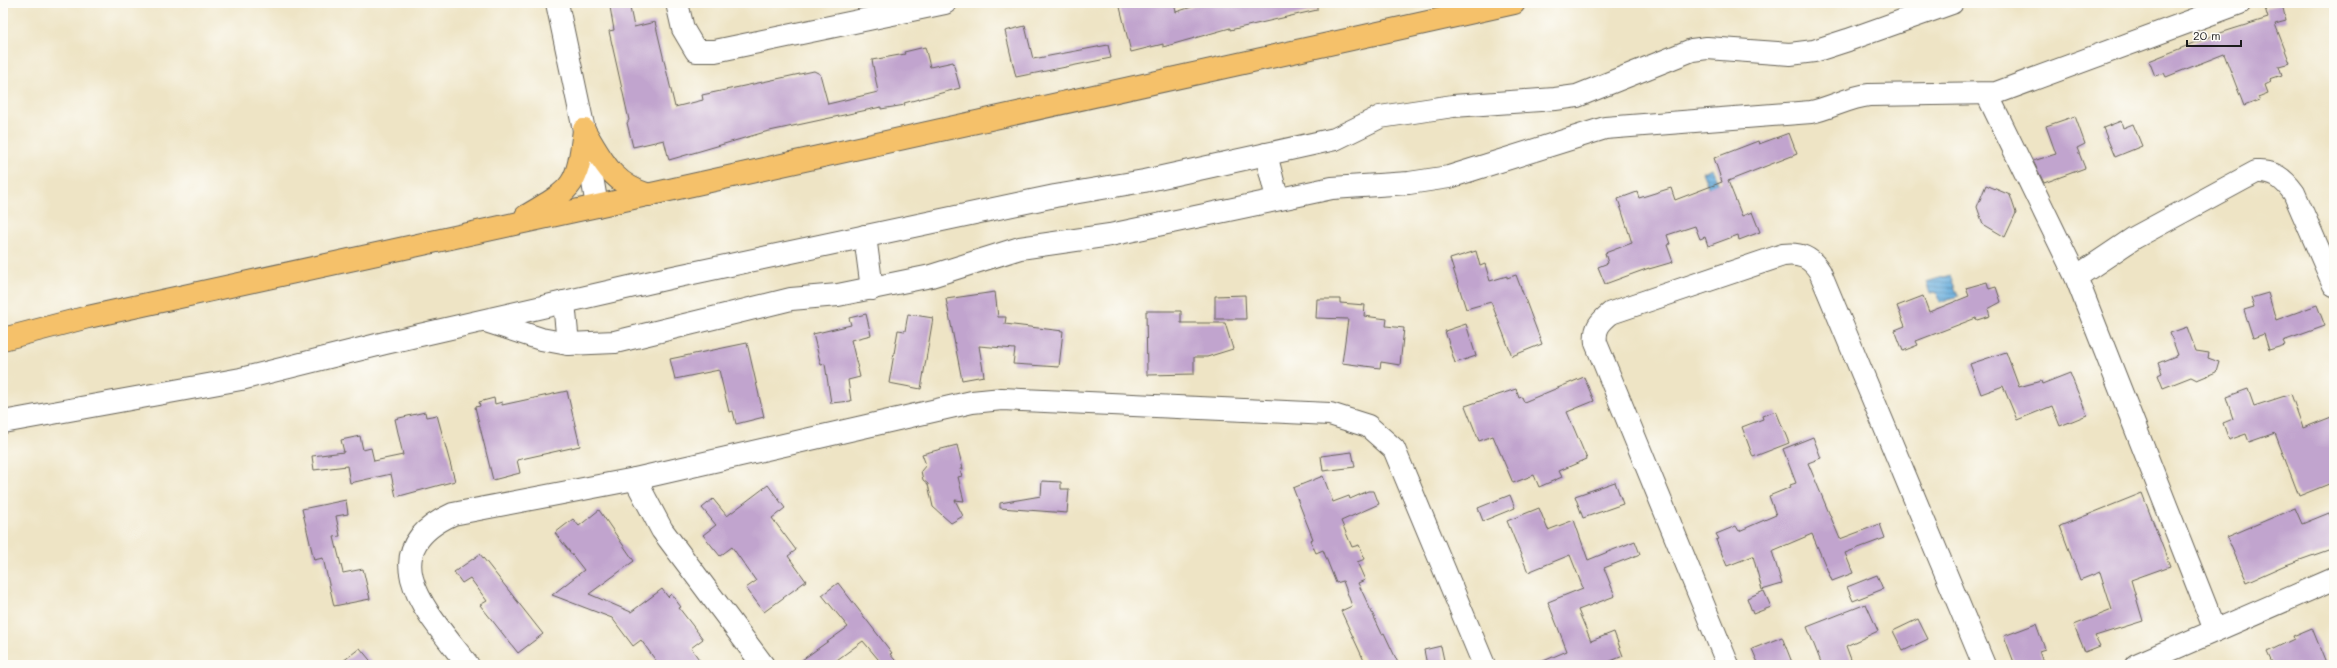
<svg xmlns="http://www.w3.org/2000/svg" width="2337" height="668" viewBox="0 0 2337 668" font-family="Mali,sans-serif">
  <defs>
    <pattern id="water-rules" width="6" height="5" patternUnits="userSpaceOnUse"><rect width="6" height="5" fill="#65abdb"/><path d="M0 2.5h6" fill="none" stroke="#528ab1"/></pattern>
  </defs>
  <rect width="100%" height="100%" fill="#fdfcf7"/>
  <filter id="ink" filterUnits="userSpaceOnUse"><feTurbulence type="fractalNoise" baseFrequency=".025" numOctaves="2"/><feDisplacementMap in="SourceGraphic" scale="8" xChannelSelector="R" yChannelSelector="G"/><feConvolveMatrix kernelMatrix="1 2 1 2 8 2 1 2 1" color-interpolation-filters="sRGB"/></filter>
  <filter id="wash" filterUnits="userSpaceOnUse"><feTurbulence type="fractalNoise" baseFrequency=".012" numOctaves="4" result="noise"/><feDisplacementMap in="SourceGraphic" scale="16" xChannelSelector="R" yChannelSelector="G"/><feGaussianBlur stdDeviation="0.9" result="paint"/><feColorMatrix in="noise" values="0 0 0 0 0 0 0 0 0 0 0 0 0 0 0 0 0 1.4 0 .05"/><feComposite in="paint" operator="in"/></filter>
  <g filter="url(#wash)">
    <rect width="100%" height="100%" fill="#eee4c5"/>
    <g fill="url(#water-rules)" stroke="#40647c">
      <polygon points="1712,168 1721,190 1711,194 1702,172"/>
      <polygon points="1950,275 1958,296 1940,302 1937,293 1930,294 1926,282"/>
    </g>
    <g id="blocks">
      <g fill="#c1a4ce">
        <polygon points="629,3 634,27 655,22 675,107 703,100 702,95 814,71 820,74 828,104 878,92 872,60 905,54 904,52 925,47 930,67 953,62 960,88 904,103 905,105 881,109 881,107 765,132 669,160 664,140 633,147 627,123 629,120 609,31 614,30 610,7"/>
        <polygon points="1119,3 1174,3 1176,12 1204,3 1317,3 1317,10 1230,30 1230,28 1163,47 1163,44 1131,52"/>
        <polygon points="2282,4 2286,21 2275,24 2290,63 2279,66 2282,75 2270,79 2271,82 2265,85 2268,93 2258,97 2260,100 2244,106 2224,54 2166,77 2164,73 2155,76 2149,61 2214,35 2268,18 2265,8"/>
        <polygon points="1025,26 1033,59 1108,45 1111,58 1016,77 1005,31"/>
        <polygon points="2075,116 2085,144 2077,148 2085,168 2044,183 2033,161 2056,154 2046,126"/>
        <polygon points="2121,121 2123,128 2133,124 2142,146 2115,157 2103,128"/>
        <polygon points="1789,133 1797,154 1728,181 1742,216 1752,212 1760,232 1739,240 1738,235 1708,246 1705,237 1700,239 1695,226 1667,235 1670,244 1667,245 1673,262 1649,269 1649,268 1605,284 1598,267 1608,263 1605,253 1632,243 1618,199 1637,192 1639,198 1671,188 1675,200 1722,182 1714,158 1758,141 1759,144"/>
        <polygon points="1986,185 2010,195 2016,213 2005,237 1983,224 1977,207"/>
        <polygon points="1476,251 1480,266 1485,264 1490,281 1507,276 1507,278 1516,275 1542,344 1512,356 1491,302 1466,309 1450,259"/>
        <polygon points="1987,282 1989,289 1996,287 2001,302 1988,309 1990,316 1977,320 1976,318 1916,341 1918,345 1903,351 1895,330 1905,326 1897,306 1923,296 1929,312 1969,296 1966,288"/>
        <polygon points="995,292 998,317 1006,317 1005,324 1063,331 1059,367 1013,364 1015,349 979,346 984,376 962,380 946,299"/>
        <polygon points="2268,293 2276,320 2317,305 2325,326 2283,341 2285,345 2269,350 2264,334 2253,338 2244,310 2254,307 2251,298"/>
        <polygon points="1245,295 1246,319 1215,319 1215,296"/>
        <polygon points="1317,299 1340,299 1340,303 1365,305 1364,316 1387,319 1386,326 1404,328 1400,365 1381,362 1380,368 1342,363 1348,319 1316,318"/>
        <polygon points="1146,311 1181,311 1181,323 1225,323 1233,349 1207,357 1194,357 1194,374 1147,375"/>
        <polygon points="866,314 871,335 851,340 860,377 848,380 851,401 831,403 825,364 821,365 813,334 851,325 849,318"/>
        <polygon points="908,314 933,318 921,389 889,383 898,330 905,331"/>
        <polygon points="1466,324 1476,356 1455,363 1445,331"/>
        <polygon points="2187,327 2196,351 2209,353 2208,358 2219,362 2216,372 2197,380 2191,377 2163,388 2158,375 2162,373 2158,363 2178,355 2170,333"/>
        <polygon points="747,343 764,417 736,424 733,411 729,412 719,370 675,379 670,359"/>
        <polygon points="2006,352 2019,387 2041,381 2042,384 2070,373 2087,415 2060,426 2052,406 2017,420 2003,386 1981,394 1970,364"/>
        <polygon points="1584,377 1594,401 1567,412 1587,459 1559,471 1562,477 1539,487 1534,475 1513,483 1493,436 1479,441 1465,406 1516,389 1519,398 1522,397 1524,402"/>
        <polygon points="2248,389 2254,406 2291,394 2303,428 2334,416 2334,482 2299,496 2275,433 2249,442 2246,434 2229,440 2223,423 2233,419 2226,397"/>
        <polygon points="567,391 580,446 517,460 520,473 493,480 475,407 480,406 479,402 494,398 495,404 502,402 502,405"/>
        <polygon points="1776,411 1789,443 1753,457 1742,427 1763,419 1762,416"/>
        <polygon points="425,412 426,417 437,415 455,481 396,497 391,474 350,483 347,466 314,470 312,456 344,452 341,440 360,436 363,450 371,448 374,461 403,455 395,419"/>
        <polygon points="1813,437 1821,458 1808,463 1840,539 1880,524 1885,538 1845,553 1853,573 1832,581 1812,534 1772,551 1782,584 1762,590 1753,556 1727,566 1716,540 1719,539 1716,534 1736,526 1739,531 1776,515 1769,496 1791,487 1790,485 1796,483 1783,449"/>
        <polygon points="957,445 963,469 960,469 962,476 958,477 964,501 955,500 963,516 951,523 933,507 928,484 923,480 921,471 926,465 922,454"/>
        <polygon points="1352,452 1355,467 1323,471 1321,456"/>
        <polygon points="1323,476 1333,502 1349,496 1350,499 1368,491 1374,491 1379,504 1341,521 1352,547 1359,545 1365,559 1357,562 1365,580 1358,583 1382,634 1384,633 1399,665 1366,665 1341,611 1352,606 1343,581 1336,583 1323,550 1316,553 1310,540 1313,539 1293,488"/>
        <polygon points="1042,481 1061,482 1061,489 1069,489 1067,513 1000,508 1000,503 1041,496"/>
        <polygon points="1615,482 1623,504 1583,518 1575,496"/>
        <polygon points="768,485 785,508 772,518 796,550 788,556 806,581 764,612 746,588 756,581 732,547 720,556 703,535 716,525 702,508 713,499 727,516"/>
        <polygon points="2142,493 2170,566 2131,580 2143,621 2095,636 2100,646 2085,652 2074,625 2112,610 2100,572 2080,580 2060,526"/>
        <polygon points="1510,495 1515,508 1483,521 1478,508"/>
        <polygon points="346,500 348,514 336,516 340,536 334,537 343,573 363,569 370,599 334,606 323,558 314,560 302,509"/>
        <polygon points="1539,508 1548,530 1574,520 1588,560 1635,541 1640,554 1604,568 1615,596 1578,610 1591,641 1614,632 1623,656 1601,665 1534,665 1567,651 1548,602 1583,588 1570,555 1528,572 1507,521"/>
        <polygon points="2295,508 2302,524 2329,513 2334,525 2334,548 2283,566 2247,582 2227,537"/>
        <polygon points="599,510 634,561 589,594 631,612 662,589 668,597 671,594 681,607 679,608 703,639 691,648 703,665 659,665 641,640 633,646 612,618 552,595 584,570 555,533 573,519 579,526"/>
        <polygon points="480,554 543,634 518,653 480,605 487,601 470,578 462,583 454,572"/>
        <polygon points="1877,575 1883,589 1853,601 1847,587"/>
        <polygon points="838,583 892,653 890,654 899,665 883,665 863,641 830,665 795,665 848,627 822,595"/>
        <polygon points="1764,591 1771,607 1753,614 1747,598"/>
        <polygon points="1866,604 1878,631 1846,646 1853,665 1822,665 1807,627"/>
        <polygon points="1918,619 1928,639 1903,651 1893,631"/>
        <polygon points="2036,624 2045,649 2039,651 2044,665 2015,665 2004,636"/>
        <polygon points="2312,628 2327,665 2273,665 2267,652 2294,639 2293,636"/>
        <polygon points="1782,637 1793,665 1759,665 1752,649"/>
        <polygon points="1441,646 1445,665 1427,665 1424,650"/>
        <polygon points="360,648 374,665 338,665"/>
      </g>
    </g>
  </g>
  <g filter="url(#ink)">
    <use href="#blocks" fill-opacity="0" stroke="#666257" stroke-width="1"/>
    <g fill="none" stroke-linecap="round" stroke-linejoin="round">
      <defs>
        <g id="minor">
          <polyline points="557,3 584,130 597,206"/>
          <polyline points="677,3 683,29 696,51 715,51 945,3"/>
          <polyline points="1987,94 2076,277"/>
          <polyline points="1266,154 1277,198"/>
          <polyline points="865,236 872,289"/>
          <polyline points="564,302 568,344"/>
          <path d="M486,321l55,18 27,5 47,-2 176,-43 47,-4 93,-19 89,-28 90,-13 222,-47 77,-5 40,-6 156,-49 206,-16c20,-4 38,-15 58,-17l127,-2 244,-90"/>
          <polyline points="3,422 241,379 385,343 669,278 1055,196 1144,181 1335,139 1380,117 1453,106 1555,99 1577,96 1692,50 1707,48 1790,54 1814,51 1848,40 1952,3"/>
          <polyline points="635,479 662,530 763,665"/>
          <path d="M2215,630l-139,-353 58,-39 122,-66c18,-1 27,6 38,21l40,92"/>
          <path d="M468,665c-37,-48 -101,-112 -15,-151l182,-35 337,-77 30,-3 328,15 38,12 26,23 90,216"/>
          <path d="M1728,665l-132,-322c-2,-15 4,-21 15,-30l172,-58c17,-2 28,2 37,17l164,393"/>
          <polyline points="2136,665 2334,579"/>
        </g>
        <g id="major">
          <path d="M584,130c19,31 28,54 65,65"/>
          <path d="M526,216c49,-29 51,-29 58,-86"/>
          <polyline points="3,339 88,317 597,206 1514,3"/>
        </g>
      </defs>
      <use href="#minor" stroke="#666257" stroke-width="24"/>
      <use href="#major" stroke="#666257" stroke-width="24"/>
      <use href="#minor" stroke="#fff" stroke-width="22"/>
      <use href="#major" stroke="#f5c16b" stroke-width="22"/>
    </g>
  </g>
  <rect width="2337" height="668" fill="none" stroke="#fdfcf7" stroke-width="16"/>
  <path d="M2187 40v6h54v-6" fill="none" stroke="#1c1c1c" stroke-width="2"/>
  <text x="2193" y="40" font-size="12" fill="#1c1c1c" stroke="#fdfcf7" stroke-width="3" paint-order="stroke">20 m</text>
</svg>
